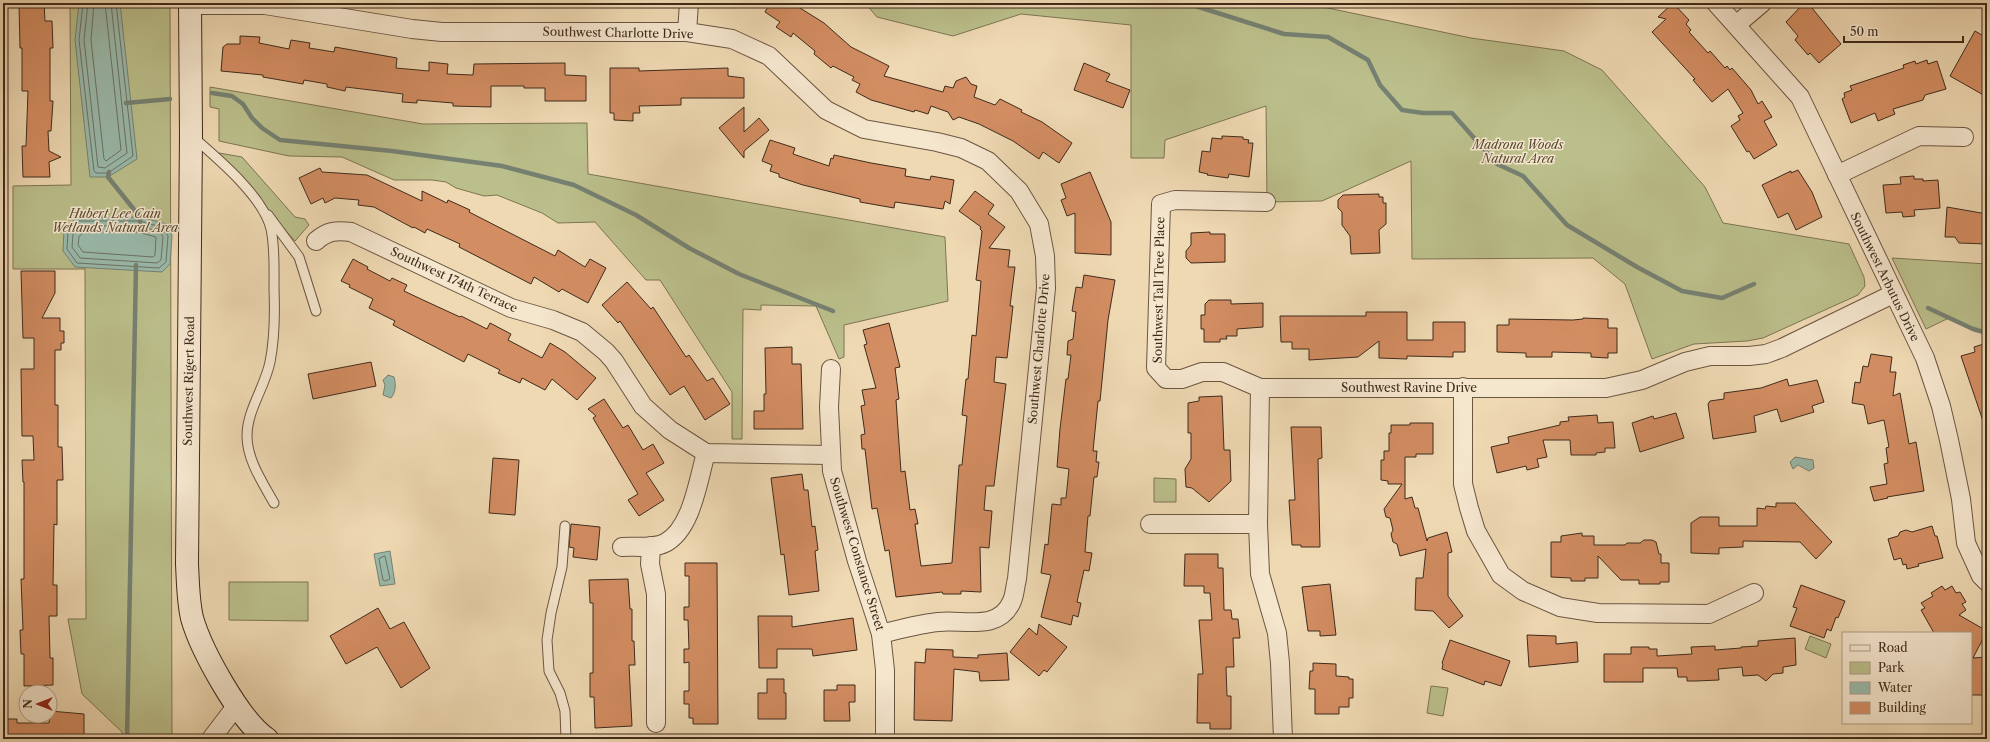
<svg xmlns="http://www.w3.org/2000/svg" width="1990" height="742" viewBox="0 0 1990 742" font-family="'Libre Caslon Text',serif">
  <rect width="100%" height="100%" fill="#efd9b3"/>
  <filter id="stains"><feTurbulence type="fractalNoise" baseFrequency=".005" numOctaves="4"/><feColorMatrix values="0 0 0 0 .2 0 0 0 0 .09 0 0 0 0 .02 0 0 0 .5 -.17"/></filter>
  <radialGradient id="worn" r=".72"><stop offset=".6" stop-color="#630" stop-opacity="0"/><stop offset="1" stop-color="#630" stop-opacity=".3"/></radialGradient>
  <g fill="#bbbf8b" stroke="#7d7554">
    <polygon points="70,3 170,3 172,739 122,739 122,732 82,694 68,619 86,619 85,269 13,269 13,186 71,185"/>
    <polygon points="865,3 1304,3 1471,38 1564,51 1602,70 1705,187 1723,223 1849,244 1864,277 1865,286 1858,295 1763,338 1747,341 1694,344 1652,359 1625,284 1593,258 1412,259 1411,161 1322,201 1267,202 1266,106 1165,140 1164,158 1131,158 1131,25 1021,14 953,36 877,17"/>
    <polygon points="210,87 423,124 587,123 588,174 945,237 948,301 844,325 844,357 839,359 816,306 761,305 761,310 743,309 742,439 732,439 732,392 660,280 646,280 595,222 558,223 542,213 497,195 484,196 456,188 446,182 432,180 394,180 342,157 289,156 219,141 219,109 210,107"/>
    <polygon points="219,153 242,157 295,217 305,219 309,225 295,241 219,155"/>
    <polygon points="1892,258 1987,264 1987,334 1949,318 1926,329"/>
    <polygon points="1154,478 1176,479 1176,502 1154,502"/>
    <polygon points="229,582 308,582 308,621 229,620"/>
    <polygon points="1810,636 1831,644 1826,658 1805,649"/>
    <polygon points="1431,686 1448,688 1443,716 1427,713"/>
  </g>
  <g fill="#9abaac" stroke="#768172">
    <polygon points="120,3 137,159 108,177 90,177 75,40 79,4"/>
    <polygon points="77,217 140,217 167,224 172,235 170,264 162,272 75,267 63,251 64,230"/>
    <path d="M388,375l6,2c2,7 2,15 -3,21l-8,-3 2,-10 -2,-5z"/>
    <polygon points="1795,457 1813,460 1814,468 1809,471 1798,465 1793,469 1790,462"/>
    <polygon points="390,551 395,584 380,586 374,554"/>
  </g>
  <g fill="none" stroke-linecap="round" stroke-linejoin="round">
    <g stroke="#6c7264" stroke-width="1">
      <polyline points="83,3 79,40 94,171 96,173 108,173 133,156 116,3"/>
      <polyline points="88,3 84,40 98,167 105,168 127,153 111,3"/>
      <polyline points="94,3 91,40 104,159 106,161 121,150 105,3"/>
      <polygon points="80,221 140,221 164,228 168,236 166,262 159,268 77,263 67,249 68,232"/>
      <polygon points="82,226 139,226 160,232 163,237 161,260 157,263 80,258 72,247 73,234"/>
      <polygon points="84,232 138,232 156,237 155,255 153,257 83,252 78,245 79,237"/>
      <polygon points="385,556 390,579 385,581 383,580 379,559"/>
    </g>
    <g stroke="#768172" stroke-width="4.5">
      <polyline points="987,3 990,3"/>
      <polyline points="1186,3 1284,34 1328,37 1368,60 1380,85 1402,110 1423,113 1452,113 1497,164 1523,176 1567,225 1637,267 1682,291 1722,298 1754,284"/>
      <polyline points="212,93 232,96 243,104 252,118 262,128 280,140 392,151 502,166 574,185 636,215 689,248 739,274 833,311"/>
      <polyline points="126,103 170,99"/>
      <polyline points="109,172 108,177 140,217 140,222"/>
      <polyline points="1928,308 1973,329 1987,333"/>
      <polyline points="127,739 136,265"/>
    </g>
  </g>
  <g fill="#d38d62" stroke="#3f2b1c">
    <polygon points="19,3 44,3 45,21 52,21 53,48 50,48 50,101 53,101 51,131 48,131 49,151 61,157 49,162 50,177 23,177 22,146 26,146 28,91 22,91 22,48 20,48"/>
    <polygon points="770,3 792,3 824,23 851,47 889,66 884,76 943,92 945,86 953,88 956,81 966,77 971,84 977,86 974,97 995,105 1000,99 1022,110 1021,112 1042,122 1072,143 1059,163 1043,152 1039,159 1013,141 979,124 959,117 953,120 948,112 931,106 928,114 915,110 914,112 871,100 856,92 860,84 852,80 854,77 833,66 831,68 814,54 815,51 793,33 791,37 776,27 780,22 765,12"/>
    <polygon points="1673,3 1689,20 1686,24 1691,30 1689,32 1708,53 1710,51 1725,68 1727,66 1730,70 1732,68 1751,90 1758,104 1762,101 1772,117 1764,121 1777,145 1754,159 1749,151 1747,152 1731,126 1740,120 1738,116 1743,113 1728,89 1712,102 1693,80 1695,79 1652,32 1666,19 1658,17"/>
    <polygon points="1804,3 1808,3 1841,44 1819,63 1810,53 1808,55 1795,40 1798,36 1786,22"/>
    <polygon points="1975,31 1987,38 1987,97 1950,76"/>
    <polygon points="240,36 260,37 259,43 289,49 291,40 310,43 309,48 334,52 335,47 397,58 396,68 429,71 429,62 448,64 447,74 473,75 474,64 565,63 565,75 586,76 586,101 545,101 545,88 524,88 524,86 491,86 491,107 453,106 453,103 417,100 417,103 402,102 403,94 346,87 345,91 327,87 327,84 304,80 303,84 263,77 263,75 221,71 223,47 227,44 240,44"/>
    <polygon points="1927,60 1928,64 1937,61 1946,89 1925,95 1923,100 1893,109 1895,114 1878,121 1875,113 1851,123 1842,99 1845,97 1844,93 1852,90 1850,86 1904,68 1903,65 1915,61 1916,64"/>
    <polygon points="1084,63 1110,74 1106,81 1130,90 1123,108 1074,90"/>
    <polygon points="610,68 639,68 639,71 728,68 728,76 744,78 744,98 681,98 681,105 639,106 640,113 633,113 633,121 614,120 614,113 610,113"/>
    <polygon points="744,107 744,132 759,118 769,130 744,151 744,158 719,128"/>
    <polygon points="1222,136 1243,137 1243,139 1249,140 1248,143 1253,143 1249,177 1229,174 1228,178 1207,175 1208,174 1199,172 1202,151 1210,152 1212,138 1222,139"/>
    <polygon points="770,140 795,148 793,154 829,166 831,158 833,159 834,155 871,163 906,169 905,176 930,180 931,176 954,180 950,204 945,201 943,209 895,202 894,208 860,202 860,199 803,185 779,177 779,174 770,171 772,165 762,161"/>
    <polygon points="320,168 322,172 367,175 422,201 422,191 447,203 448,200 470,210 469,212 555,256 558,250 585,267 590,259 606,268 588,303 562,289 559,292 534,277 531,284 459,247 460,244 427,229 425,233 414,227 413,228 374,207 358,205 359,200 335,198 325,203 323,198 311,204 299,178"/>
    <polygon points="1798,170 1812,192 1822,217 1796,230 1788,213 1778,218 1762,185 1791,171 1791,173"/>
    <polygon points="1090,172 1111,222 1111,255 1075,253 1075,213 1067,216 1061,200 1066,198 1061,184"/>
    <polygon points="1914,176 1914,179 1923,179 1923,181 1938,180 1940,208 1914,210 1915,216 1903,217 1902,212 1886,213 1883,185 1901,184 1900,177"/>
    <polygon points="975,191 994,205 988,214 1005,227 989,248 1010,250 1008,267 1015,267 1010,306 1013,306 1007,358 996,357 994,382 1006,384 994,486 986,486 984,510 992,511 989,548 980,547 981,592 961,591 961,594 943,594 942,592 896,597 889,550 885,551 877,508 872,509 865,449 862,449 861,435 865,434 861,406 865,405 862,390 876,388 864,345 867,344 863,330 889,323 900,367 895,368 899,399 896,400 901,472 905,471 910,510 915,509 918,524 915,524 921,566 952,563 959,465 962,465 967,416 962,415 966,379 968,379 972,335 976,336 981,281 976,280 982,231 980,229 981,227 959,211"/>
    <polygon points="1379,194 1379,197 1383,197 1383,203 1386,203 1386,224 1379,230 1380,253 1351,254 1350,236 1342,225 1342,212 1338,208 1338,200 1343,195"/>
    <polygon points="1947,207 1987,214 1987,244 1959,243 1955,237 1945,237"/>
    <polygon points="1210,232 1210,234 1225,234 1225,262 1191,263 1186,258 1186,251 1191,245 1191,233"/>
    <polygon points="353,259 368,267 367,269 390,281 392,278 407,285 404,291 423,300 460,317 461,316 487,329 490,323 511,334 508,340 542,358 550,343 565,352 596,378 577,400 552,379 545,390 522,378 520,383 498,373 500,370 468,354 464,362 393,325 395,321 369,308 373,299 349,287 350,285 341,281"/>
    <polygon points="21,271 55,271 55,293 42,318 60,318 60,331 64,331 64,343 61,343 61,350 55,350 55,405 58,405 58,447 62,447 63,480 57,480 57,525 54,524 53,585 57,585 57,616 49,616 50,658 53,658 53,685 24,686 24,654 21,654 20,630 23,630 21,579 24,579 24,482 23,482 22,460 34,460 33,436 22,436 21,369 34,369 34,338 23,338"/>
    <polygon points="1084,275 1115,280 1108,320 1100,401 1098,401 1093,451 1097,451 1096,462 1099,462 1097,477 1094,477 1090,516 1088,516 1085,552 1092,553 1089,571 1084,570 1077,602 1081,603 1078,617 1073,615 1071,625 1041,617 1051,575 1041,573 1045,544 1048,545 1052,504 1061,505 1061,498 1066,498 1069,469 1057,467 1060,429 1066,379 1068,379 1071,355 1067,355 1068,341 1073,339 1076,312 1072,311 1076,287 1082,288"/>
    <polygon points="627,282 651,309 653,307 686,357 689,355 707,381 713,378 730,404 705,420 684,386 670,395 620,321 618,323 602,305"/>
    <polygon points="1209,300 1231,300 1231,304 1263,303 1263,327 1237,329 1237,336 1226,336 1227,339 1220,339 1220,342 1204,342 1204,329 1201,329 1201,315 1205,315 1205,304"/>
    <polygon points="1366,312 1407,312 1407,340 1433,340 1433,322 1465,322 1465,352 1453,352 1453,357 1407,356 1407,359 1379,358 1379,341 1358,357 1309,360 1309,349 1292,349 1292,342 1281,342 1280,316 1366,316"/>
    <polygon points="1583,318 1608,319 1608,328 1617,328 1617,353 1608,353 1608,358 1591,357 1591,353 1552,352 1552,357 1526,357 1526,353 1497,352 1497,325 1509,325 1509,319 1573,320 1583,319"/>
    <polygon points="1987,343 1987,423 1984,424 1961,356 1975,352 1974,347"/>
    <polygon points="792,347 792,364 801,364 803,429 754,429 754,411 764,411 764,394 766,394 765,348"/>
    <polygon points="1871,354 1892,357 1890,372 1896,372 1893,396 1900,393 1909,444 1916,442 1924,491 1887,497 1888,498 1874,501 1870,487 1887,484 1884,464 1888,463 1886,448 1889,447 1884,420 1868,424 1864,405 1852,403 1855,382 1860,383 1863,366 1868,367"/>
    <polygon points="371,362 376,386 313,399 308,374"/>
    <polygon points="1787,379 1789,386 1817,380 1824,402 1812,406 1814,412 1781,422 1777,409 1754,416 1756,432 1713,439 1708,404 1710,401 1724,399 1724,393 1761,388"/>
    <polygon points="1222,396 1224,450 1230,450 1231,481 1209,502 1192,488 1186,487 1185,469 1191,459 1191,433 1188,433 1188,403 1199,401 1199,397"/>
    <polygon points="604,399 623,428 628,425 643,450 653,444 664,463 646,473 664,500 639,516 628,500 638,494 593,418 596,416 588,409"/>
    <polygon points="1676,413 1684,438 1640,452 1632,423 1653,416 1654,419"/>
    <polygon points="1597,415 1598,423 1613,422 1615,448 1605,448 1605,452 1596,453 1596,455 1571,455 1570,440 1543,440 1547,457 1537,459 1539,467 1527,470 1526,466 1497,473 1491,447 1509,443 1508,437 1560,425 1560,422 1569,421 1568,417"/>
    <polygon points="1410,423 1433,423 1433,454 1416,454 1416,457 1405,457 1405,499 1412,497 1415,508 1418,508 1427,541 1428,538 1447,532 1452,552 1448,553 1448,596 1463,616 1449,628 1433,611 1415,610 1416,578 1423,578 1426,549 1400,556 1397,544 1393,542 1391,534 1393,530 1390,518 1386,517 1384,509 1402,484 1388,484 1388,481 1381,480 1381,460 1384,460 1384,451 1389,451 1389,433 1391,433 1391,425 1410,425"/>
    <polygon points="1291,427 1321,427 1322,458 1318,459 1320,547 1301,547 1301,545 1292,545 1289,500 1295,500"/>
    <polygon points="493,458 519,460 515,515 489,513"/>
    <polygon points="802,474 804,490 808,490 812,527 815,526 818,550 815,551 819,591 789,595 784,554 781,555 771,478"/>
    <polygon points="1776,503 1795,503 1832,542 1816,559 1800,542 1743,541 1743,547 1719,548 1719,554 1691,553 1691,523 1700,517 1719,517 1719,526 1757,526 1757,508 1765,509 1766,506 1776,507"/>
    <polygon points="571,524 600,527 597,560 573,557 574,548 569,547"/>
    <polygon points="1932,526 1935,536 1937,536 1943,558 1918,564 1919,566 1907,569 1906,564 1903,565 1901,558 1894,560 1888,539 1898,536 1900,532 1906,530 1912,532"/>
    <polygon points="1582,533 1582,536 1594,536 1594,545 1625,545 1627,543 1640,543 1644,540 1652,540 1656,542 1659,554 1661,554 1661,563 1669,563 1669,582 1660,582 1660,584 1639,584 1639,580 1621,580 1598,556 1598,578 1585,578 1585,581 1571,581 1571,578 1551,577 1551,542 1561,542 1561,536"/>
    <polygon points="1185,554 1218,554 1218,568 1223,568 1224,610 1231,610 1232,619 1238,619 1240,638 1233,638 1234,667 1226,667 1227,696 1231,696 1231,729 1210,729 1210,723 1197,723 1198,674 1203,674 1199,620 1212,620 1210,593 1204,593 1204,586 1184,586"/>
    <polygon points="685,563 717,563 718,724 693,724 693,718 689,718 689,704 684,704 684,691 689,691 689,662 684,663 684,649 689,649 688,620 684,620 684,607 689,607 689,576 685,576"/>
    <polygon points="628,579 630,609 632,609 632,641 634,641 635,665 629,665 632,726 595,728 594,697 590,697 590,673 593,673 593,603 590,603 589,580"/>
    <polygon points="1330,584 1336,635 1320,636 1320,631 1308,631 1302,587"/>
    <polygon points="1801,585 1845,601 1838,618 1836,617 1831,631 1827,629 1824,638 1790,626 1797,608 1793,607"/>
    <polygon points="1942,586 1945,590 1952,586 1956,593 1960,592 1966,602 1962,604 1966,610 1959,615 1987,631 1973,658 1987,657 1987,695 1971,695 1971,633 1934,633 1921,610 1925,608 1921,603 1933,596 1931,593"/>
    <polygon points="378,608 390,629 404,622 430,668 401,688 377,647 346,664 330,636"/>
    <polygon points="758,616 792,616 792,627 853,618 857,650 813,656 812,649 777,649 777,668 759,668"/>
    <polygon points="1039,624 1067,647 1047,672 1044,670 1039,676 1010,652 1029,628 1037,635"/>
    <polygon points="1527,635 1556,636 1556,644 1577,642 1578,662 1529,667"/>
    <polygon points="1795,638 1796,665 1783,667 1783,673 1773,674 1766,681 1758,675 1743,676 1742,667 1718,669 1719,680 1696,681 1687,681 1687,677 1678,677 1677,668 1643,668 1643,682 1604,682 1604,654 1631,654 1631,647 1649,647 1649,649 1657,649 1657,656 1692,654 1691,647 1715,646 1715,650 1741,648 1741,647 1758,646 1758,641"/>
    <polygon points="1450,640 1510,661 1501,686 1485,681 1484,685 1442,669 1443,664 1442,663"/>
    <polygon points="926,649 953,650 953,657 978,658 978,655 1007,653 1009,680 980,681 979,672 954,669 952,721 914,720 915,662 925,663"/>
    <polygon points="1313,663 1336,664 1336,676 1349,677 1349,679 1353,679 1353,698 1349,698 1349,707 1339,707 1339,714 1315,714 1315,689 1309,689 1310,671 1313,671"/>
    <polygon points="767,679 784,679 784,693 786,693 786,719 758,719 758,693 767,693"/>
    <polygon points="837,685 855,685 855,702 849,702 850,721 824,721 824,690 837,690"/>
    <polygon points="50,711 84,714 84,739 3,739 3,719 17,719 17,723 49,723"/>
  </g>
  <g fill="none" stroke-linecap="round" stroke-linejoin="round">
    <defs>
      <g id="lane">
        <path d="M193,137c24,21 70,59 78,92 4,18 3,41 3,60 1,25 1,48 -4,73 -5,25 -23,48 -23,74 0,24 16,47 27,67"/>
        <polyline points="268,215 299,257 316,311"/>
        <polyline points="565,526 562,567 551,613 547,640 549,671 560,693 565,711 566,739"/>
      </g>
      <g id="street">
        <polyline points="1716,3 1800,97 1925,358 1941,406 1949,440 1961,499 1966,543 1981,576 1987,582"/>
        <path d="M190,5h75l147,24 30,3h245l45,7 37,17 57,54 38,19 73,13 24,6 27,13 31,30 20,33 6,32 1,32 -29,291c-2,7 -2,15 -5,22 -13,31 -48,18 -74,21 -19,2 -38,7 -57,12"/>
        <polyline points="1736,25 1762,3"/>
        <polyline points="687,32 689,3"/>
        <polyline points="1837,175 1919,136 1964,137"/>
        <polyline points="1266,202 1175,200 1161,204 1156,368 1166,379 1182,379 1202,372 1223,372 1260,388 1606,388 1642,380 1685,362 1710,356 1749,356 1766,354 1782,348 1893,294"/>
        <path d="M316,241c11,-10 20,-11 35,-9l160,76 42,12 29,12 24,20 8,9 29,45 27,24 36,23 125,2"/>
        <polyline points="831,369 829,407 832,471 857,561 881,634 885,670 885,739"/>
        <polyline points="1463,387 1463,484 1469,508 1476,531 1501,575 1523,591 1560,607 1598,613 1709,614 1754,593"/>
        <polyline points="1260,388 1258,524 1260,574 1277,633 1280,663 1283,739"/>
        <polyline points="1150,524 1258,524"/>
        <polyline points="651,546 650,564 656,594 656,723"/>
        <path d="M622,547c13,-1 31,2 43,-4 27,-14 33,-63 41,-90"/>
        <polyline points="211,739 237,705"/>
      </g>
      <path id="secondary" d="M190,3l1,133 -4,428c1,18 1,37 5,54 9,32 48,103 75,121"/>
    </defs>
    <use href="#lane" stroke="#6b5642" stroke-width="11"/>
    <use href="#street" stroke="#6b5642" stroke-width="20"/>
    <use href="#secondary" stroke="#3f2b1c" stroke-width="24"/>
    <use href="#lane" stroke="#f5e6ce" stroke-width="9"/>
    <use href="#street" stroke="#f5e6ce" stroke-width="18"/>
    <use href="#secondary" stroke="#f5e6ce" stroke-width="22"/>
  </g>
  <g text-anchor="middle" stroke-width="3" stroke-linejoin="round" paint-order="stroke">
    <g font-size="12" fill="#3f2b1c" stroke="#f5e6ce">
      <text transform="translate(618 33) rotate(1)" y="4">Southwest Charlotte Drive</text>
      <text transform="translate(1885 277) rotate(64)" y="4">Southwest Arbutus Drive</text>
      <text transform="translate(454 280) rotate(25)" y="4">Southwest 174th Terrace</text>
      <text transform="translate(1159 290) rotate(-89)" y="4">Southwest Tall Tree Place</text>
      <text transform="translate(1039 349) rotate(-85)" y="4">Southwest Charlotte Drive</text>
      <text transform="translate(189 381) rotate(-89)" y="4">Southwest Rigert Road</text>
      <text x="1409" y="392">Southwest Ravine Drive</text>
      <text transform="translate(857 554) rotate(73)" y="4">Southwest Constance Street</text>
    </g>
    <g font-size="12" font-style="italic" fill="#584932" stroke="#f5e6ce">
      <text x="1518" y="149">Madrona Woods<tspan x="1518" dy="14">Natural Area</tspan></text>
      <text x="115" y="218">Hubert Lee Cain<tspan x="115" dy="14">Wetlands Natural Area</tspan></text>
    </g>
  </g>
  <rect width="1990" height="742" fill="none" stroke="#efd9b3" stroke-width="16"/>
  <rect x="4" y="4" width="1982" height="734" fill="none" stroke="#3f2b1c" stroke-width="2"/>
  <rect x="8" y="8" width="1974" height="726" fill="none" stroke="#3f2b1c"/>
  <rect x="1842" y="632" width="130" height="92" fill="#f5e6ce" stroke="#ac9b87"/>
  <rect x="1850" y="645" width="20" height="6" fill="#f5e6ce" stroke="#ac9b87"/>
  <text x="1878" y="652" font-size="12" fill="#3f2b1c">Road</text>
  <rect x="1850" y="662" width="20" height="12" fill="#bbbf8b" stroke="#ac9b87"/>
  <text x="1878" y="672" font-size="12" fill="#3f2b1c">Park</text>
  <rect x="1850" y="682" width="20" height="12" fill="#9abaac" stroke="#ac9b87"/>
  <text x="1878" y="692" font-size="12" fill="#3f2b1c">Water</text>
  <rect x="1850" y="702" width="20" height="12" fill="#d38d62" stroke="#ac9b87"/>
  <text x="1878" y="712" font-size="12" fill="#3f2b1c">Building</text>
  <g transform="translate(38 704) rotate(270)"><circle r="19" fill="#f5e6ce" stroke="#ac9b87"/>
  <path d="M0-3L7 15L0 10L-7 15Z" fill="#8f2418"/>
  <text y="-6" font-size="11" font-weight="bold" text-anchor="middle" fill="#3f2b1c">N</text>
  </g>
  <path d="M1844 36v6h119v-6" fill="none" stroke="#3f2b1c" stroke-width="2"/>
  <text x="1850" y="36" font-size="12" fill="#3f2b1c" stroke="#f5e6ce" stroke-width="3" paint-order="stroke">50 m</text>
  <rect width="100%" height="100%" filter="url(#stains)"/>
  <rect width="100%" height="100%" fill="url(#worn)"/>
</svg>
